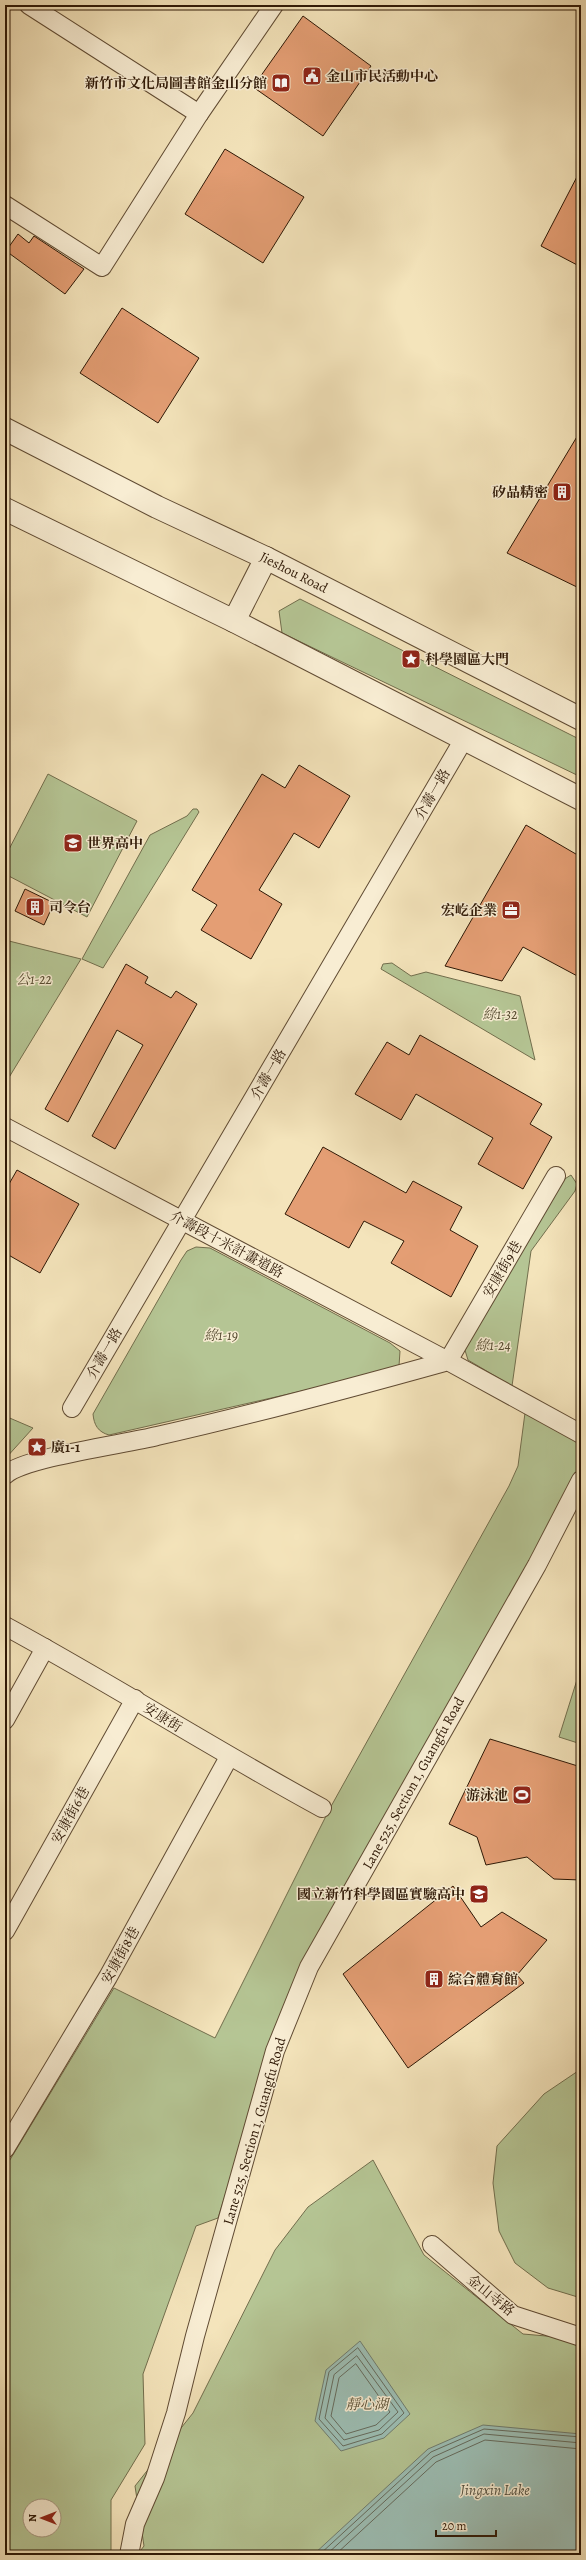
<svg xmlns="http://www.w3.org/2000/svg" width="586" height="2560" viewBox="0 0 586 2560" font-family="Alegreya,'Noto Serif TC',serif">
  <rect width="100%" height="100%" fill="#f4e4bb"/>
  <filter id="stains"><feTurbulence type="fractalNoise" baseFrequency=".005" numOctaves="4"/><feColorMatrix values="0 0 0 0 .2 0 0 0 0 .09 0 0 0 0 .02 0 0 0 .5 -.17"/></filter>
  <radialGradient id="worn" r=".72"><stop offset=".6" stop-color="#630" stop-opacity="0"/><stop offset="1" stop-color="#630" stop-opacity=".3"/></radialGradient>
  <g fill="#b5c594" stroke="#726e4d" fill-rule="evenodd">
    <polygon points="300,599 581,740 581,777 282,633 279,611"/>
    <polygon points="48,774 137,821 87,917 5,874 5,857"/>
    <polygon points="193,809 197,809 199,812 103,968 82,959 150,835 187,816"/>
    <polygon points="5,940 81,959 5,1084"/>
    <polygon points="392,963 411,976 426,972 520,996 535,1060 381,969 383,964"/>
    <polygon points="571,1175 577,1184 575,1191 531,1251 512,1386 468,1360 464,1347 563,1180"/>
    <path d="M196,1247l14,1 180,95 10,8 -1,15 -5,4 -285,65c-11,-3 -15,-10 -16,-21l88,-154 6,-9z"/>
    <path d="M525,1413l56,28v23l-50,98 -155,273 -128,288 -30,95 -22,8 -53,148 2,70 -34,56v50l-3,5h-103v-387l109,-180 101,50 114,-228 180,-324 9,-20zM30,2506h24v24h-24z"/>
    <polygon points="5,1416 33,1428 5,1459"/>
    <polygon points="581,1667 581,1744 559,1737"/>
    <polygon points="581,2069 581,2298 548,2288 515,2263 499,2231 493,2183 497,2146 544,2094"/>
    <polygon points="373,2160 424,2255 523,2334 581,2339 581,2555 137,2555 144,2546 135,2486 193,2413 275,2250 308,2207"/>
  </g>
  <g fill="#9cbeb4" stroke="#707c6e">
    <polygon points="360,2341 410,2414 384,2438 341,2451 315,2421 326,2370"/>
    <polygon points="483,2425 581,2434 581,2555 313,2555 428,2449"/>
  </g>
  <g fill="none" stroke-linecap="round" stroke-linejoin="round">
    <g stroke="#656b5d" stroke-width="1">
      <polygon points="358,2348 404,2413 382,2434 343,2446 319,2419 329,2372"/>
      <polygon points="357,2356 398,2412 379,2430 344,2440 325,2418 334,2375"/>
      <polygon points="356,2364 390,2412 376,2425 346,2434 331,2416 339,2378"/>
      <polyline points="319,2555 431,2452 484,2429 581,2437"/>
      <polyline points="326,2555 433,2457 484,2434 581,2443"/>
      <polyline points="335,2555 436,2462 485,2440 581,2449"/>
    </g>
  </g>
  <g fill="#e49e74" stroke="#2e1806">
    <polygon points="303,16 371,66 323,136 253,87"/>
    <polygon points="225,149 304,197 263,263 185,214"/>
    <polygon points="581,169 581,267 541,246"/>
    <polygon points="18,234 29,243 34,236 84,269 65,294 6,251"/>
    <polygon points="122,308 199,358 158,423 80,373"/>
    <polygon points="581,430 581,589 507,553"/>
    <polygon points="299,765 350,796 319,848 294,833 259,890 282,904 251,959 201,930 217,905 192,890 262,774 285,788"/>
    <polygon points="526,825 581,857 581,978 523,947 502,981 445,966"/>
    <polygon points="25,889 54,903 44,925 15,911"/>
    <polygon points="126,964 148,977 145,983 171,998 176,991 197,1004 115,1149 92,1136 143,1045 117,1030 68,1122 45,1109"/>
    <polygon points="420,1035 542,1104 530,1124 552,1137 523,1189 478,1164 493,1138 416,1094 401,1120 355,1094 387,1042 409,1055"/>
    <polygon points="323,1147 406,1193 413,1181 462,1207 450,1230 478,1246 451,1297 391,1263 404,1241 364,1221 349,1248 285,1214"/>
    <polygon points="17,1170 79,1204 40,1273 5,1253 5,1191"/>
    <polygon points="490,1739 581,1767 581,1880 554,1879 527,1857 486,1865 477,1837 449,1824"/>
    <polygon points="453,1886 481,1927 502,1912 547,1940 517,1975 524,1983 408,2068 343,1974"/>
  </g>
  <g fill="none" stroke-linecap="round" stroke-linejoin="round">
    <defs>
      <g id="minor">
        <polyline points="29,5 199,114"/>
        <polyline points="5,205 102,267 199,114 274,5"/>
        <polyline points="5,1127 448,1361 556,1176"/>
        <polyline points="72,1408 464,739"/>
        <path d="M5,1475c20,-18 121,-31 152,-39 98,-22 194,-48 291,-75l133,73"/>
        <path d="M5,1626c107,58 210,124 317,182"/>
        <polyline points="5,1720 45,1648"/>
        <polyline points="5,1931 135,1699"/>
        <polyline points="5,2149 108,1977 229,1757"/>
        <polyline points="432,2245 513,2315 581,2337"/>
        <polyline points="129,2555 135,2524 155,2478 176,2413 195,2336 275,2051 309,1967 537,1565 581,1480"/>
      </g>
      <g id="tertiary">
        <polyline points="5,429 157,507 266,558 581,719"/>
        <polyline points="5,509 234,621 581,799"/>
        <polyline points="234,621 266,558"/>
      </g>
    </defs>
    <use href="#minor" stroke="#604b33" stroke-width="20"/>
    <use href="#tertiary" stroke="#604b33" stroke-width="24"/>
    <use href="#minor" stroke="#f8edd3" stroke-width="18"/>
    <use href="#tertiary" stroke="#f8edd3" stroke-width="22"/>
  </g>
  <defs>
    <symbol id="civic-square" viewBox="-11 -11 22 22"><rect x="-9" y="-9" width="18" height="18" rx="4" fill="#8f2418" stroke="#f8edd3"/><path d="M-.6-6.5H3V-4.5H.6V-3L4-1V1h2V6H-6V1h2V-1L-.6-3ZM-1.2 2.5V6h2.4V2.5Z" fill="#fff"/></symbol>
    <symbol id="library-square" viewBox="-11 -11 22 22"><rect x="-9" y="-9" width="18" height="18" rx="4" fill="#8f2418" stroke="#f8edd3"/><path d="M-6-4Q-3-5.5-.7-3.5V5Q-3 3-6 4ZM6-4Q3-5.5 .7-3.5V5Q3 3 6 4Z" fill="#fff"/></symbol>
    <symbol id="building-square" viewBox="-11 -11 22 22"><rect x="-9" y="-9" width="18" height="18" rx="4" fill="#8f2418" stroke="#f8edd3"/><path d="M-4-6H4V6H1V3H-1V6H-4ZM-2.5-4.3h1.7v1.8h-1.7ZM.8-4.3h1.7v1.8H.8ZM-2.5-1h1.7V.8h-1.7ZM.8-1h1.7V.8H.8Z" fill="#fff"/></symbol>
    <symbol id="sight-square" viewBox="-11 -11 22 22"><rect x="-9" y="-9" width="18" height="18" rx="4" fill="#8f2418" stroke="#f8edd3"/><path d="M0-6L1.8-2.2L6-1.7L2.9 1.2L3.7 5.4L0 3.3L-3.7 5.4L-2.9 1.2L-6-1.7L-1.8-2.2Z" fill="#fff"/></symbol>
    <symbol id="school-square" viewBox="-11 -11 22 22"><rect x="-9" y="-9" width="18" height="18" rx="4" fill="#8f2418" stroke="#f8edd3"/><path d="M0-5L7-2L0 1L-7-2ZM-4 1L0 2.5L4 1V4Q0 6-4 4Z" fill="#fff"/></symbol>
    <symbol id="office-square" viewBox="-11 -11 22 22"><rect x="-9" y="-9" width="18" height="18" rx="4" fill="#8f2418" stroke="#f8edd3"/><path d="M-6-3h4V-5.5h4V-3h4V5H-6ZM-1-4.5V-3h2v-1.5ZM-6 0V1H6V0Z" fill="#fff"/></symbol>
    <symbol id="stadium-square" viewBox="-11 -11 22 22"><rect x="-9" y="-9" width="18" height="18" rx="4" fill="#8f2418" stroke="#f8edd3"/><path d="M0-5a6.5 5 0 1 0 0 10a6.5 5 0 1 0 0-10ZM-3.5-1.8h7v3.6h-7Z" fill="#fff"/></symbol>
  </defs>
  <g fill-rule="evenodd">
    <use href="#civic-square" x="301" y="65" width="22" height="22"/>
    <use href="#library-square" x="270" y="72" width="22" height="22"/>
    <use href="#building-square" x="551" y="481" width="22" height="22"/>
    <use href="#sight-square" x="400" y="648" width="22" height="22"/>
    <use href="#school-square" x="62" y="832" width="22" height="22"/>
    <use href="#building-square" x="24" y="896" width="22" height="22"/>
    <use href="#office-square" x="500" y="899" width="22" height="22"/>
    <use href="#sight-square" x="26" y="1436" width="22" height="22"/>
    <use href="#stadium-square" x="511" y="1784" width="22" height="22"/>
    <use href="#school-square" x="468" y="1883" width="22" height="22"/>
    <use href="#building-square" x="423" y="1968" width="22" height="22"/>
  </g>
  <g text-anchor="middle" stroke-width="3" stroke-linejoin="round" paint-order="stroke">
    <g font-size="14" font-weight="bold" fill="#2e1806" stroke="#f8edd3" text-anchor="start">
      <text x="326" y="81">金山市民活動中心</text>
      <text x="267" y="88" text-anchor="end">新竹市文化局圖書館金山分館</text>
      <text x="548" y="497" text-anchor="end">矽品精密</text>
      <text x="425" y="664">科學園區大門</text>
      <text x="87" y="848">世界高中</text>
      <text x="49" y="912">司令台</text>
      <text x="497" y="915" text-anchor="end">宏屹企業</text>
      <text x="51" y="1452">廣1-1</text>
      <text x="508" y="1800" text-anchor="end">游泳池</text>
      <text x="465" y="1899" text-anchor="end">國立新竹科學園區實驗高中</text>
      <text x="448" y="1984">綜合體育館</text>
    </g>
    <g font-size="14" fill="#2e1806" stroke="#f8edd3">
      <text transform="translate(294 572) rotate(27)" y="5">Jieshou Road</text>
      <text transform="translate(432 794) rotate(-60)" y="5">介壽一路</text>
      <text transform="translate(268 1074) rotate(-60)" y="5">介壽一路</text>
      <text transform="translate(227 1244) rotate(28)" y="5">介壽段十米計畫道路</text>
      <text transform="translate(502 1269) rotate(-60)" y="5">安康街9巷</text>
      <text transform="translate(104 1353) rotate(-60)" y="5">介壽一路</text>
      <text transform="translate(163 1717) rotate(32)" y="5">安康街</text>
      <text transform="translate(413 1783) rotate(-61)" y="5">Lane 525, Section 1, Guangfu Road</text>
      <text transform="translate(70 1815) rotate(-61)" y="5">安康街6巷</text>
      <text transform="translate(120 1955) rotate(-61)" y="5">安康街8巷</text>
      <text transform="translate(254 2131) rotate(-74)" y="5">Lane 525, Section 1, Guangfu Road</text>
      <text transform="translate(491 2295) rotate(39)" y="5">金山寺路</text>
    </g>
    <g font-size="14" font-style="italic" fill="#564c31" stroke="#f8edd3">
      <text x="34" y="984">公1-22</text>
      <text x="500" y="1019">綠1-32</text>
      <text x="221" y="1340">綠1-19</text>
      <text x="493" y="1350">綠1-24</text>
      <text x="367" y="2409">靜心湖</text>
    </g>
    <g font-size="15" font-style="italic" fill="#545243" stroke="#f8edd3">
      <text x="495" y="2495">Jingxin Lake</text>
    </g>
  </g>
  <rect width="586" height="2560" fill="none" stroke="#f4e4bb" stroke-width="20"/>
  <rect x="6" y="6" width="574" height="2548" fill="none" stroke="#2e1806" stroke-width="2"/>
  <rect x="10" y="10" width="566" height="2540" fill="none" stroke="#2e1806"/>
  <g transform="translate(42 2518) rotate(270)"><circle r="19" fill="#f8edd3" stroke="#a79881"/>
  <path d="M0-3L7 15L0 10L-7 15Z" fill="#8f2418"/>
  <text y="-6" font-size="11" font-weight="bold" text-anchor="middle" fill="#2e1806">N</text>
  </g>
  <path d="M436 2530v6h60v-6" fill="none" stroke="#2e1806" stroke-width="2"/>
  <text x="442" y="2530" font-size="12" fill="#2e1806" stroke="#f8edd3" stroke-width="3" paint-order="stroke">20 m</text>
  <rect width="100%" height="100%" filter="url(#stains)"/>
  <rect width="100%" height="100%" fill="url(#worn)"/>
</svg>
